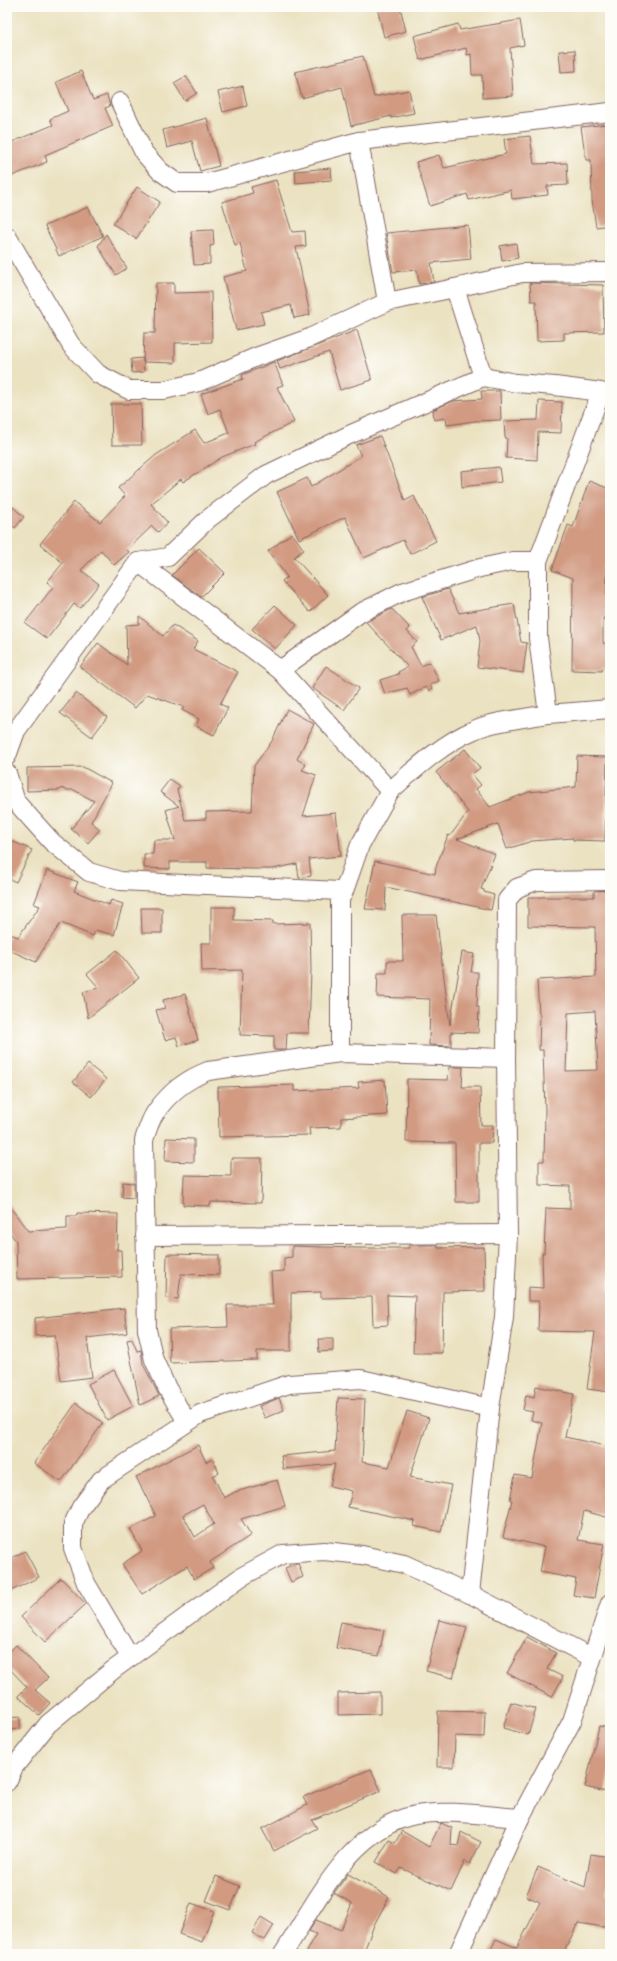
<svg xmlns="http://www.w3.org/2000/svg" width="617" height="1961" viewBox="0 0 617 1961" font-family="'Gentium Book Plus',serif">
  <rect width="100%" height="100%" fill="#fdfcf7"/>
  <filter id="ink" filterUnits="userSpaceOnUse"><feTurbulence type="fractalNoise" baseFrequency=".025" numOctaves="2"/><feDisplacementMap in="SourceGraphic" scale="8" xChannelSelector="R" yChannelSelector="G"/><feConvolveMatrix kernelMatrix="1 2 1 2 8 2 1 2 1" color-interpolation-filters="sRGB"/></filter>
  <filter id="wash" filterUnits="userSpaceOnUse"><feTurbulence type="fractalNoise" baseFrequency=".012" numOctaves="4" result="noise"/><feDisplacementMap in="SourceGraphic" scale="16" xChannelSelector="R" yChannelSelector="G"/><feGaussianBlur stdDeviation="0.9" result="paint"/><feColorMatrix in="noise" values="0 0 0 0 0 0 0 0 0 0 0 0 0 0 0 0 0 1.4 0 .05"/><feComposite in="paint" operator="in"/></filter>
  <g filter="url(#wash)">
    <rect width="100%" height="100%" fill="#ebe2c1"/>
    <g id="blocks">
      <g fill="#d19a81" fill-rule="evenodd">
        <polygon points="377,7 400,7 406,31 384,37"/>
        <polygon points="520,20 524,45 510,48 513,96 483,98 482,75 472,75 471,54 467,55 466,48 420,60 414,36 458,24 460,30"/>
        <polygon points="575,50 576,71 561,72 559,51"/>
        <polygon points="363,56 374,97 409,90 414,113 391,118 391,116 351,126 342,87 302,98 295,72"/>
        <polygon points="81,71 93,100 107,95 110,106 105,108 113,126 45,155 47,162 7,178 7,144 53,125 50,119 68,111 56,82"/>
        <polygon points="186,76 197,93 185,101 174,83"/>
        <polygon points="243,86 247,106 223,112 218,92"/>
        <polygon points="207,118 219,166 200,171 192,141 167,148 163,130"/>
        <polygon points="608,124 610,138 610,225 596,227 592,200 591,160 586,160 581,127"/>
        <polygon points="530,136 534,164 567,163 568,185 547,186 548,195 512,199 511,190 469,200 467,194 430,206 416,162 439,155 444,168 506,154 504,139"/>
        <polygon points="331,168 332,180 296,183 295,171"/>
        <polygon points="276,180 292,232 305,231 306,246 296,247 310,315 294,318 291,305 261,312 264,324 236,330 223,277 247,271 240,243 235,245 222,202 253,193 251,187"/>
        <polygon points="137,187 160,202 136,239 113,224"/>
        <polygon points="88,207 103,236 59,256 45,226"/>
        <polygon points="468,225 471,259 431,263 434,282 419,284 417,270 393,272 386,233"/>
        <polygon points="213,230 214,245 210,246 210,264 194,265 191,231"/>
        <polygon points="106,234 127,268 116,275 98,246"/>
        <polygon points="516,243 518,258 502,261 500,246"/>
        <polygon points="156,283 174,283 174,293 211,292 212,342 175,343 175,363 143,362 144,333 155,333"/>
        <polygon points="530,283 603,285 604,332 564,333 564,340 537,341 536,301 531,301"/>
        <polygon points="357,330 372,380 340,390 329,352 280,369 277,361"/>
        <polygon points="143,358 144,372 132,373 131,359"/>
        <polygon points="274,362 283,385 277,387 294,422 254,442 255,444 222,457 183,482 181,479 151,504 168,523 158,532 152,526 127,550 129,552 114,565 101,550 81,570 99,584 80,608 74,604 47,639 25,623 53,587 47,582 63,563 40,544 74,502 100,522 125,496 118,488 156,455 195,430 204,443 229,433 220,409 208,414 201,394 243,379 242,375"/>
        <polygon points="481,391 500,391 501,420 475,421 447,425 446,418 434,420 433,410 453,401 482,399"/>
        <polygon points="539,401 562,402 561,433 538,432 537,460 506,458 507,438 505,438 504,421 538,420"/>
        <polygon points="111,404 141,404 142,445 112,445"/>
        <polygon points="380,436 405,501 414,496 436,541 410,554 403,540 364,558 345,517 299,539 277,492 307,478 311,487 361,456 356,445"/>
        <polygon points="499,467 501,482 462,487 461,471"/>
        <polygon points="589,481 610,489 610,575 607,573 606,618 603,618 603,643 610,644 610,669 602,668 602,671 572,670 573,578 552,570 568,525 573,527"/>
        <polygon points="13,507 24,517 15,528 7,521 7,514"/>
        <polygon points="292,533 304,550 294,557 328,595 310,612 282,581 287,577 268,551"/>
        <polygon points="199,548 225,573 201,597 172,575"/>
        <polygon points="448,589 459,613 514,604 521,642 527,643 523,673 477,667 480,641 477,625 441,640 422,597"/>
        <polygon points="275,605 297,625 275,649 252,629"/>
        <polygon points="392,609 410,628 407,631 417,642 411,647 421,666 430,662 439,681 430,685 432,689 429,691 426,687 410,695 407,688 385,694 380,680 399,674 398,672 408,667 366,622"/>
        <polygon points="139,616 163,636 173,625 198,641 193,649 238,672 220,704 228,708 214,735 196,726 199,719 182,710 184,707 147,694 135,708 80,667 98,643 127,665 126,625 139,624"/>
        <polygon points="326,666 359,688 344,710 312,688"/>
        <polygon points="76,693 107,717 92,737 60,713"/>
        <polygon points="287,709 314,724 297,759 306,765 302,770 316,775 303,816 336,813 341,856 309,859 311,876 299,878 297,864 272,869 253,869 207,868 207,862 170,862 170,869 144,868 144,854 153,854 154,840 175,840 166,810 179,806 160,792 170,779 180,786 177,790 185,820 206,819 206,812 252,811 254,766 272,741"/>
        <polygon points="465,749 480,768 472,774 481,785 476,789 490,807 529,792 576,787 577,756 607,757 605,841 573,840 573,838 532,841 507,849 498,824 457,839 495,854 481,889 484,890 484,892 494,895 491,910 386,887 385,910 365,909 375,861 435,874 436,867 448,835 450,836 468,812 436,772"/>
        <polygon points="83,767 112,783 91,822 100,829 88,843 71,829 94,801 74,790 66,790 61,788 60,790 27,791 27,768"/>
        <polygon points="7,839 32,850 16,882 7,878"/>
        <polygon points="47,870 78,882 74,891 109,905 111,900 123,904 114,935 95,930 93,936 61,923 42,951 36,962 7,949 7,940 10,934 18,937 40,906 34,904"/>
        <path d="M610,890v502l-23,-3 8,-57 -57,-1 1,-30h-11v-14l15,1 -1,-35h2l2,-45 24,1v-23l-31,-1v-24h5l1,-51 -2,-60h-4l1,-36h-1l-2,-34 59,-3 -1,-50 -67,-1v-29h66v-6zM595,1011l3,59 -32,1 2,-58z"/>
        <polygon points="211,907 234,907 234,920 273,921 273,924 310,923 311,970 309,1033 287,1033 286,1050 274,1050 274,1036 240,1035 242,970 202,971 201,943 211,943"/>
        <polygon points="141,908 162,908 162,933 142,933"/>
        <polygon points="402,915 436,915 450,1025 462,952 474,954 471,972 478,972 477,1007 479,1007 478,1033 451,1032 451,1046 429,1045 430,999 377,997 378,973 387,973 387,961 403,961"/>
        <polygon points="117,950 139,978 88,1018 83,992 99,988 87,974"/>
        <polygon points="185,994 198,1040 179,1046 176,1037 165,1040 156,1010 165,1008 163,1000"/>
        <polygon points="88,1064 106,1079 91,1097 73,1082"/>
        <polygon points="449,1067 463,1067 462,1087 480,1087 481,1125 493,1125 492,1143 479,1143 479,1202 456,1202 455,1143 406,1142 407,1079 448,1080"/>
        <polygon points="385,1080 387,1115 341,1118 341,1127 309,1128 310,1135 219,1137 218,1087 294,1085 294,1091 359,1088 358,1082"/>
        <polygon points="166,1138 194,1139 194,1162 165,1161"/>
        <polygon points="231,1158 262,1158 261,1203 211,1202 210,1206 183,1205 184,1175 231,1176"/>
        <polygon points="123,1182 134,1183 134,1198 122,1197"/>
        <polygon points="7,1203 28,1231 67,1229 67,1216 77,1216 77,1213 118,1214 117,1250 121,1250 122,1277 17,1279 16,1241 7,1229"/>
        <polygon points="409,1245 438,1245 438,1248 484,1247 485,1291 443,1292 442,1353 413,1353 415,1296 387,1295 388,1325 373,1326 372,1297 321,1298 321,1292 291,1293 291,1351 257,1351 257,1360 170,1363 169,1329 228,1327 227,1305 273,1305 271,1272 284,1271 284,1258 292,1257 292,1246 357,1248 409,1248"/>
        <polygon points="167,1254 219,1255 219,1275 181,1274 178,1299 166,1298"/>
        <polygon points="124,1308 127,1333 87,1338 92,1377 61,1381 55,1335 35,1336 35,1318"/>
        <polygon points="132,1339 137,1351 141,1350 143,1364 159,1396 140,1405 127,1340"/>
        <polygon points="318,1339 333,1339 333,1351 319,1352"/>
        <polygon points="114,1370 133,1406 107,1420 88,1384"/>
        <polygon points="536,1386 574,1394 565,1437 610,1447 610,1518 584,1511 578,1540 604,1544 594,1598 573,1595 576,1579 540,1572 545,1547 503,1537 512,1500 510,1500 515,1475 532,1478 542,1423 531,1420 533,1412 523,1410 526,1395 534,1397"/>
        <polygon points="279,1398 284,1410 265,1418 259,1406"/>
        <polygon points="338,1398 365,1399 362,1462 389,1467 407,1411 429,1418 410,1477 451,1485 441,1532 414,1526 415,1521 348,1507 352,1491 330,1486 335,1464 283,1469 281,1456 335,1451"/>
        <polygon points="76,1403 103,1423 61,1482 34,1463"/>
        <path d="M198,1445l8,17 7,-3 6,14 -6,3 11,22 11,-6 42,-12 8,26 -44,13 10,16 -41,27 3,6 -19,11 -7,-13 -45,28 -20,-30 20,-13 -12,-22 26,-13 -20,-39zM203,1504l11,20 -19,13 -12,-22z"/>
        <polygon points="25,1551 39,1577 7,1593 7,1560"/>
        <polygon points="298,1563 303,1577 291,1582 285,1568"/>
        <polygon points="61,1578 86,1604 45,1642 21,1617"/>
        <polygon points="439,1620 467,1627 453,1678 426,1671"/>
        <polygon points="341,1622 384,1630 379,1656 336,1648"/>
        <polygon points="527,1637 556,1653 547,1669 563,1677 552,1697 507,1673"/>
        <polygon points="16,1645 48,1678 35,1690 50,1703 39,1715 18,1696 27,1687 7,1666 7,1654"/>
        <polygon points="380,1692 380,1714 338,1715 338,1693"/>
        <polygon points="511,1702 536,1709 528,1735 503,1728"/>
        <polygon points="438,1711 485,1712 484,1737 455,1736 454,1767 437,1767"/>
        <polygon points="20,1717 20,1729 7,1730 7,1718"/>
        <polygon points="599,1726 610,1728 610,1772 606,1792 585,1787"/>
        <polygon points="371,1769 381,1791 312,1820 317,1828 274,1851 262,1829 307,1805 303,1797"/>
        <polygon points="441,1823 452,1828 451,1845 458,1846 461,1832 481,1842 470,1864 465,1861 451,1891 401,1868 397,1874 376,1862 389,1840 395,1843 402,1831 429,1847"/>
        <polygon points="591,1854 610,1857 610,1874 606,1894 610,1895 610,1928 578,1923 563,1954 489,1954 496,1939 517,1948 540,1902 526,1896 538,1867 585,1887"/>
        <polygon points="348,1874 389,1897 374,1925 363,1954 306,1954 316,1934 309,1931 316,1920 341,1930 352,1903 334,1893"/>
        <polygon points="216,1876 240,1886 230,1910 206,1901"/>
        <polygon points="191,1903 214,1911 202,1942 179,1934"/>
        <polygon points="261,1917 274,1925 265,1940 252,1933"/>
      </g>
    </g>
  </g>
  <g filter="url(#ink)">
    <use href="#blocks" fill-opacity="0" stroke="#826360" stroke-width="1"/>
    <g fill="none" stroke-linecap="round" stroke-linejoin="round">
      <defs>
        <g id="street">
          <polyline points="120,102 144,153 160,171 177,183 207,183 359,141 387,302"/>
          <polyline points="359,141 610,112"/>
          <polyline points="7,236 71,345 98,374 129,390 164,390 199,382 256,357 307,339 387,302 455,288"/>
          <polyline points="483,377 455,288 522,273 610,272"/>
          <polyline points="138,562 280,670"/>
          <polyline points="7,756 16,731 138,562 168,557 208,519 266,475 349,435 483,377 516,383 555,386 601,392 538,561 538,638 548,714 610,709"/>
          <polyline points="7,773 16,802 52,842 89,872 120,881 340,891 340,1053"/>
          <path d="M390,791c25,-22 53,-48 84,-61 19,-9 53,-12 74,-16"/>
          <polyline points="340,891 343,894 360,845 390,791 280,670 360,613 402,592 480,568 513,561 538,561"/>
          <polyline points="145,1236 508,1234"/>
          <path d="M187,1422l-20,-34 -13,-28 -7,-30 -3,-190c3,-9 6,-20 11,-27 13,-19 32,-34 53,-42l132,-18 166,5"/>
          <polyline points="470,1594 490,1408 504,1317 508,1234 506,1058 507,900 517,888 536,881 610,880"/>
          <polyline points="130,1657 86,1583 73,1548 73,1524 81,1507 101,1480 200,1414 289,1384 361,1379 490,1408"/>
          <polyline points="7,1782 14,1767 48,1724 113,1670 241,1577 283,1554 324,1551 362,1555 404,1564 470,1594 591,1657"/>
          <path d="M283,1954c33,-51 68,-127 133,-139 29,-6 74,1 104,3"/>
          <polyline points="458,1954 520,1818 572,1721 610,1603"/>
        </g>
      </defs>
      <use href="#street" stroke="#826360" stroke-width="20"/>
      <use href="#street" stroke="#fff" stroke-width="18"/>
    </g>
  </g>
  <rect width="617" height="1961" fill="none" stroke="#fdfcf7" stroke-width="24"/>
</svg>
